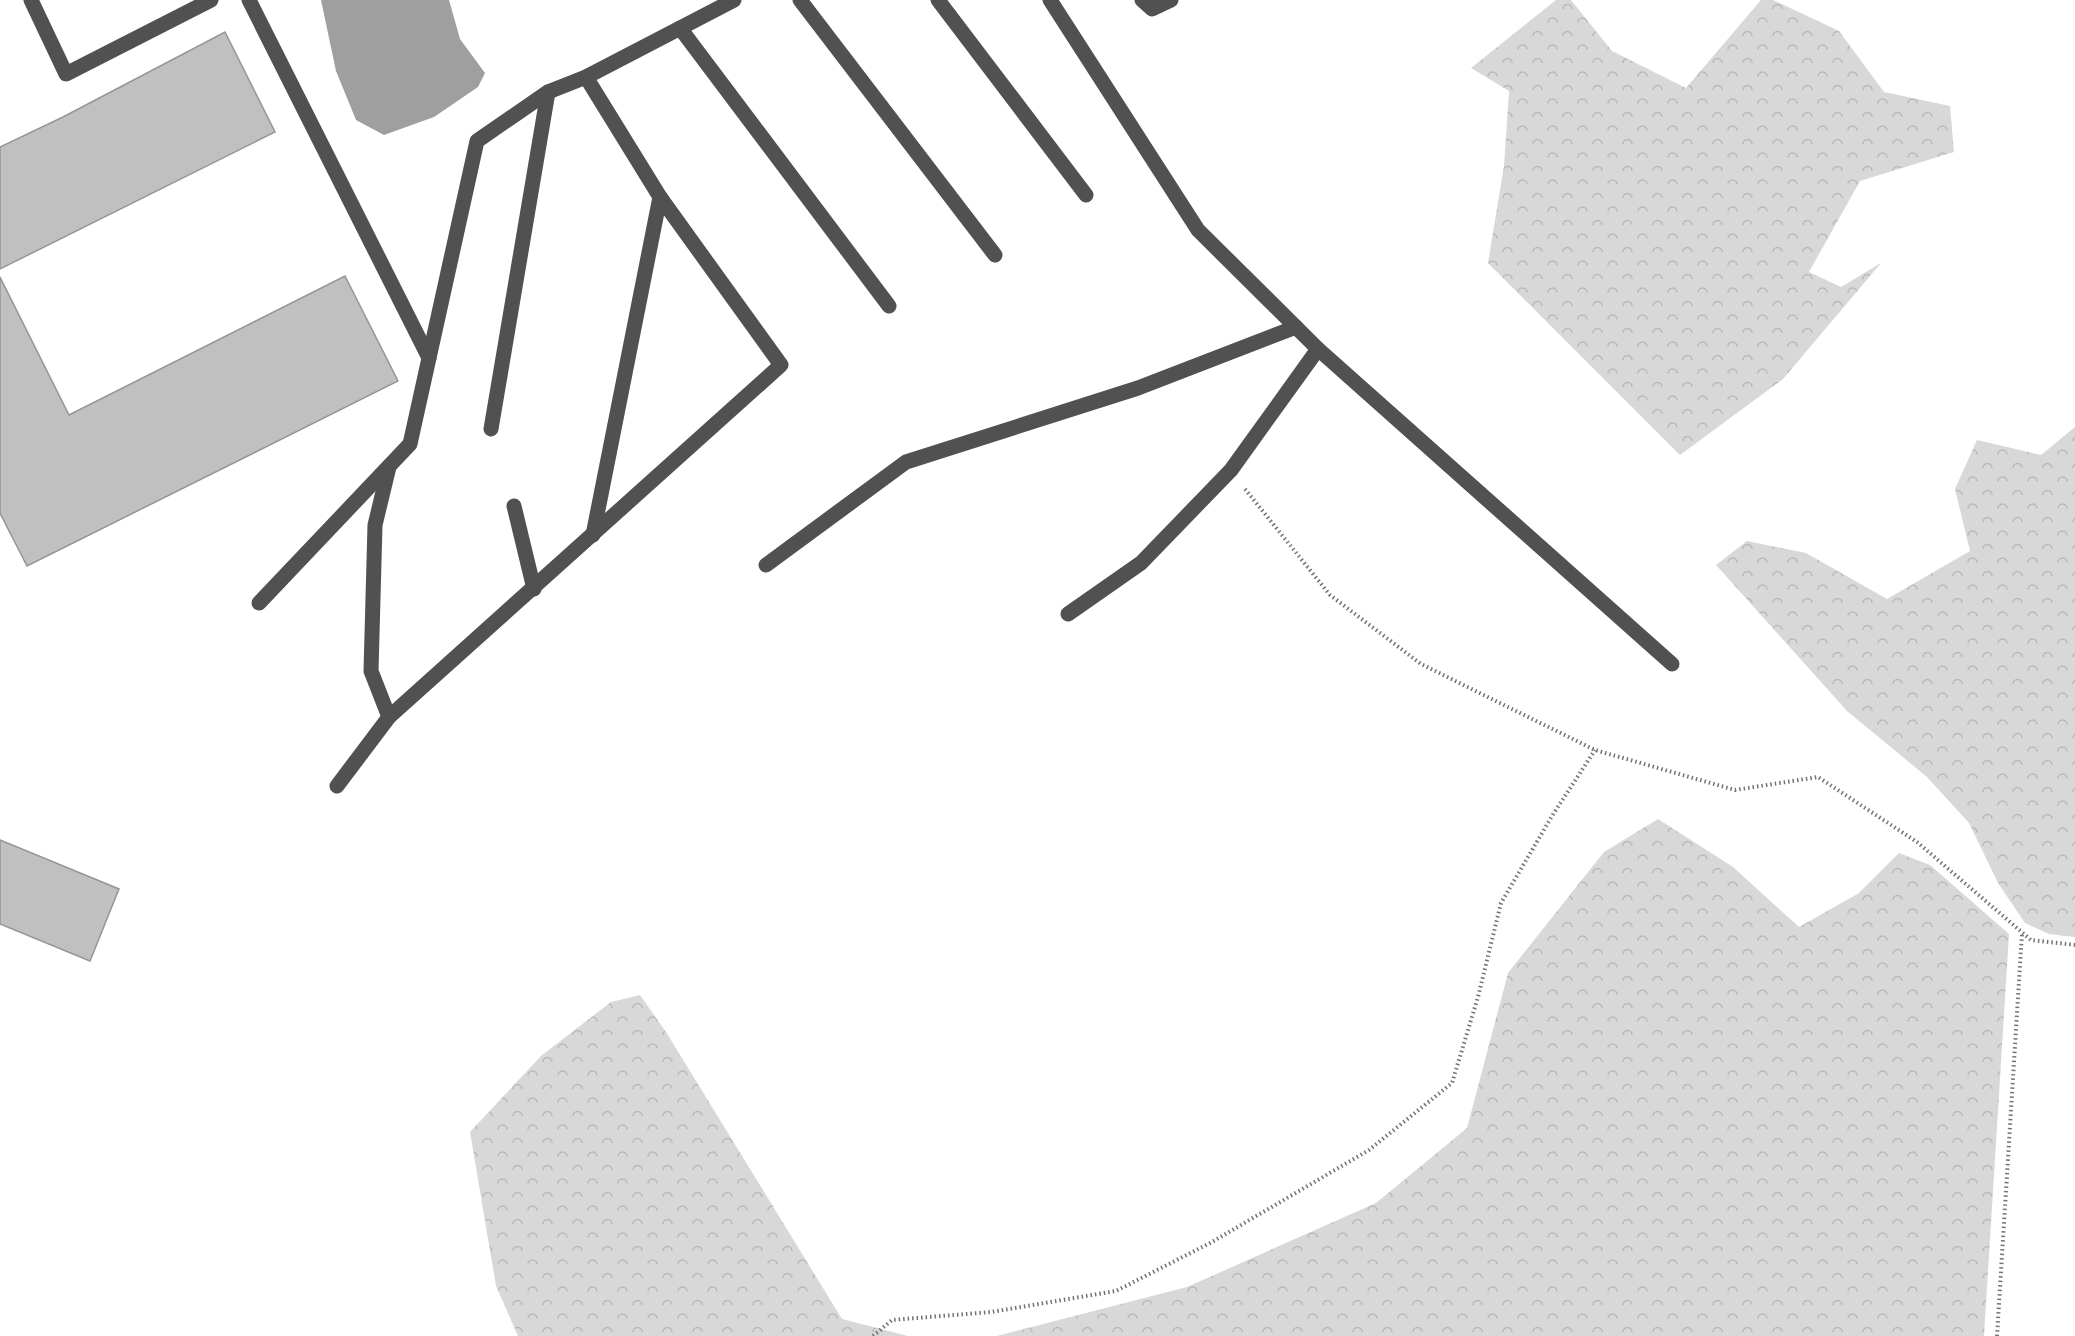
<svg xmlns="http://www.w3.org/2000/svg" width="2075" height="1336" viewBox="0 0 2075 1336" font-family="Roboto,sans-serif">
  <defs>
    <pattern id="forest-crowns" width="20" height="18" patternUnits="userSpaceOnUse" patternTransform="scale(1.5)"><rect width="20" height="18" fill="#d8d8d8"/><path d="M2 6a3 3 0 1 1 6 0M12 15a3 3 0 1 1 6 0" fill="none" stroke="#b8b8b8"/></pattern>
  </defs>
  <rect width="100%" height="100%" fill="#fff"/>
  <g fill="url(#forest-crowns)">
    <polygon points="1556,0 1571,0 1612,51 1686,88 1761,0 1773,0 1839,31 1884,92 1950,106 1954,152 1860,181 1809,272 1841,287 1881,263 1783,379 1680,455 1488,263 1504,166 1509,91 1471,68"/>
    <polygon points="2075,427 2075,937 2049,934 2025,923 1998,883 1969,823 1927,777 1847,711 1716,565 1747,541 1806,553 1887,599 1970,551 1955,489 1977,440 2041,455"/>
    <polygon points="1658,819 1733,867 1799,927 1859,893 1899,853 1930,865 2009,934 1984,1336 997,1336 1187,1287 1376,1203 1467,1128 1508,973 1604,852"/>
    <polygon points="640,995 666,1032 842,1319 908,1336 518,1336 496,1286 470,1132 541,1056 611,1002"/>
  </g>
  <polygon fill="#9f9f9f" points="321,0 449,0 460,39 485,73 478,87 434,117 384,135 356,120 336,71"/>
  <g fill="#c0c0c0" stroke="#959595" stroke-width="1.5">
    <polygon points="225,32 275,132 0,269 0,147 63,117"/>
    <polygon points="345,276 398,381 27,566 0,513 0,277 69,415"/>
    <polygon points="0,840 119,889 90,961 0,924"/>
  </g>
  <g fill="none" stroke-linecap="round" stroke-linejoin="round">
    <g stroke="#737373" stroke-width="4" stroke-dasharray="1.5 3" stroke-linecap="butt">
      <polyline points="1245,489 1330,595 1421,664 1595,750 1735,790 1818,777 1917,842 2031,940 2075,945"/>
      <polyline points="873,1336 892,1320 991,1312 1116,1291 1212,1242 1369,1150 1452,1083 1478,997 1501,903 1552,816 1595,750"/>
      <polyline points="1997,1336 2022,933"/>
    </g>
    <g stroke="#515151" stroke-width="15">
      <polyline points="31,0 66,74 211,0"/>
      <polyline points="249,0 429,358"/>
      <polyline points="800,0 995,255"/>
      <polyline points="938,0 1086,195"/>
      <polyline points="1050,0 1198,230 1318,349 1672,664"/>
      <polyline points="1142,0 1152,9 1171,0"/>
      <polyline points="680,28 889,306"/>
      <polyline points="491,429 548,92"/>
      <polyline points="389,467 375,525 371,671 389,717"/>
      <polyline points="514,506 534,589"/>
      <polyline points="593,535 660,197"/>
      <polyline points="766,565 906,462 1138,388 1296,327"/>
      <polyline points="259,603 410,444 477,141 548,92 586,77 734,0"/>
      <polyline points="1068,614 1141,563 1231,470 1318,349"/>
      <polyline points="337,786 389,717 781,365 660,197 586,77"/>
    </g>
  </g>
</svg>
